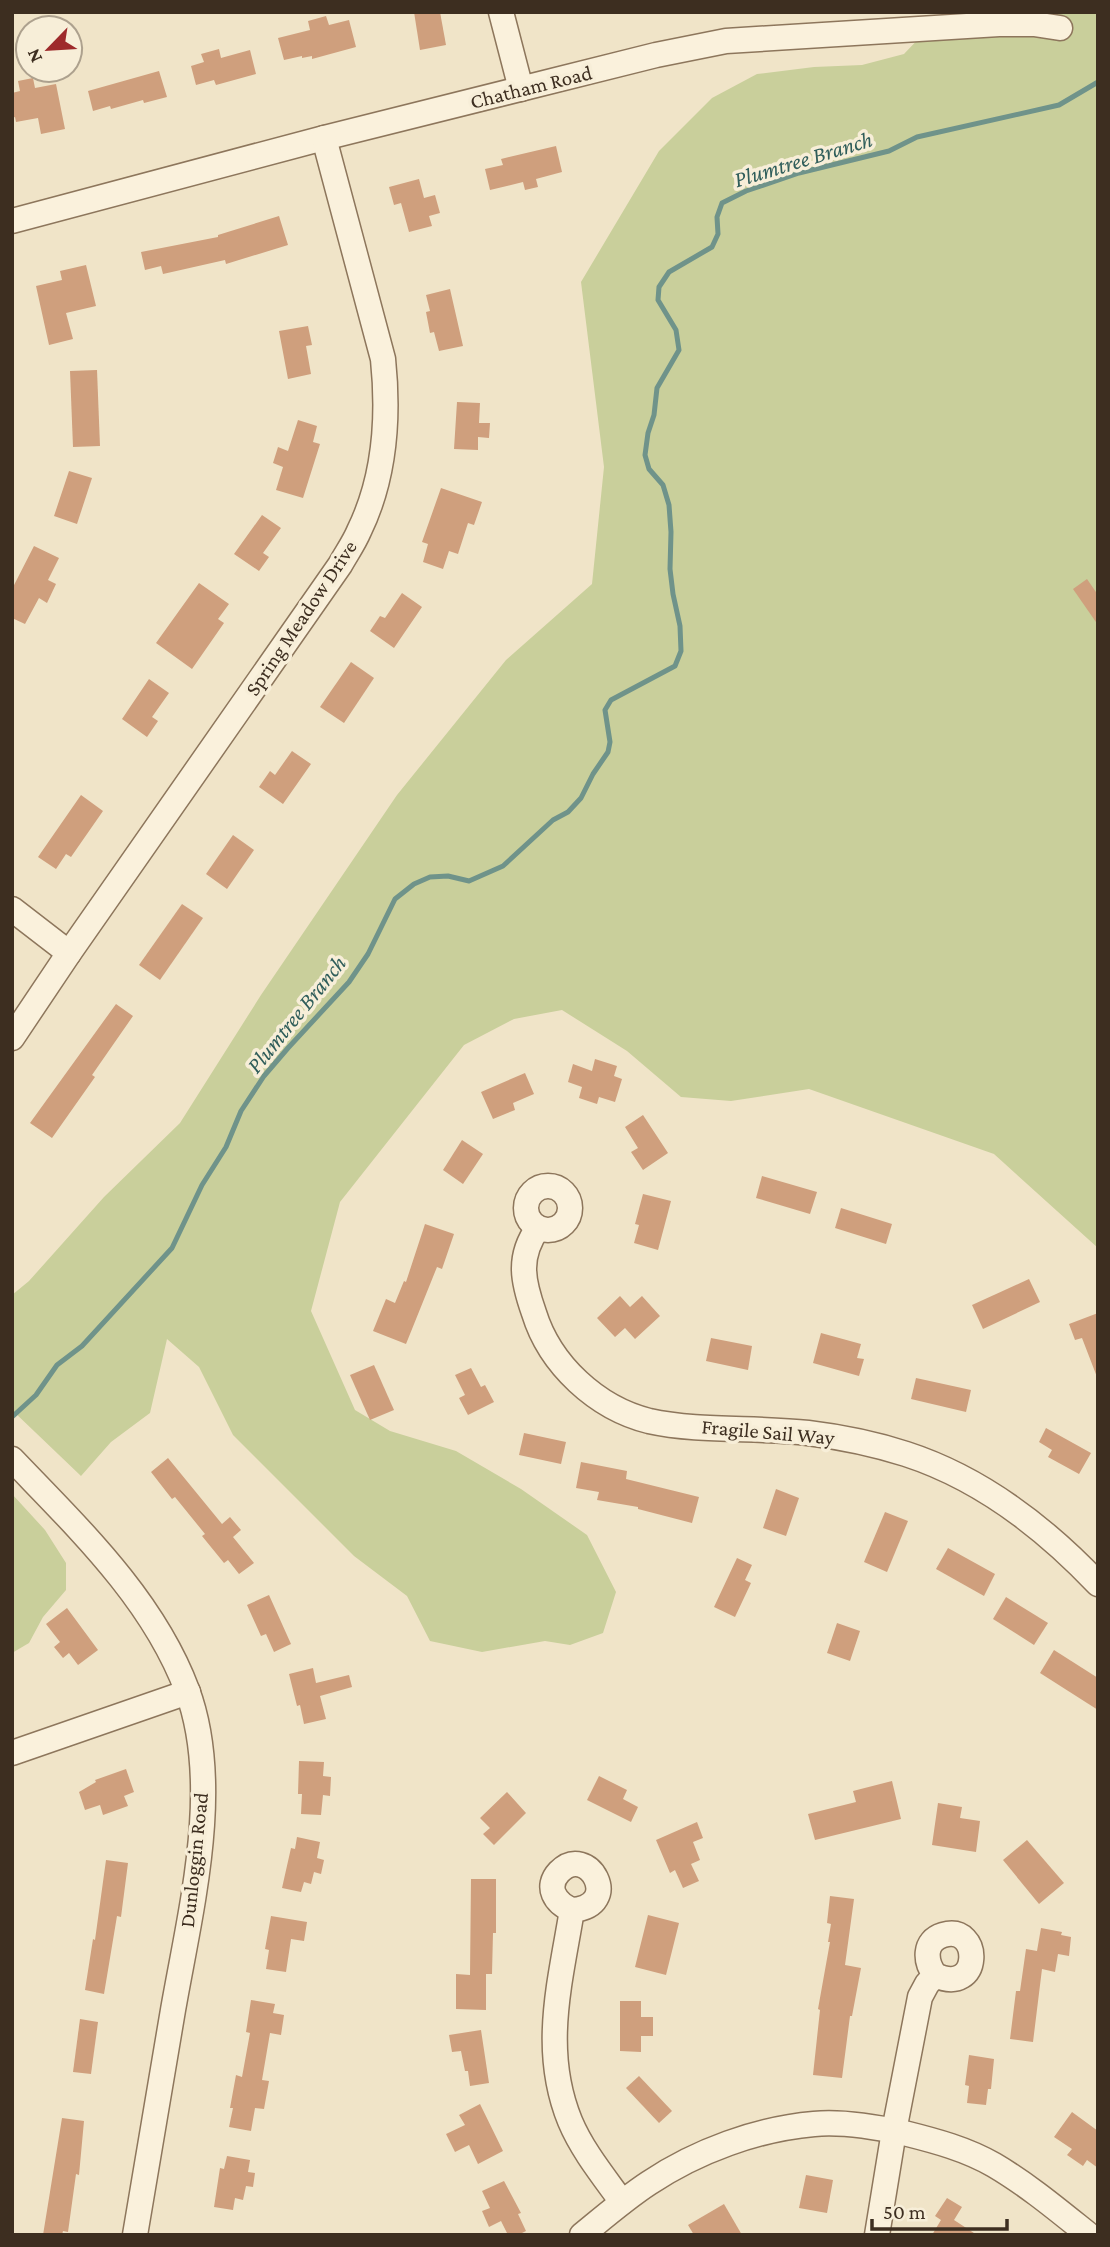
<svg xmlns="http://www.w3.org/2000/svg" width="1110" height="2247" viewBox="0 0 1110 2247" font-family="'Crimson Pro',serif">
  <rect width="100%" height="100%" fill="#f0e4c8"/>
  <g fill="#c9cf9b">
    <polygon points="944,12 1098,12 1098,1248 994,1154 809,1089 731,1101 681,1097 627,1051 562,1010 514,1019 464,1045 340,1202 311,1311 355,1410 390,1431 456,1451 521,1489 587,1535 616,1592 603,1633 570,1645 545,1641 482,1652 430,1641 407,1596 354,1556 233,1435 199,1367 167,1339 150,1413 111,1442 81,1476 12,1410 12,1295 29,1281 104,1197 180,1123 261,995 397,795 506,660 592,584 604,467 581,282 659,151 712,98 757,74 814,67 862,65 904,54"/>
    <polygon points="12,1494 45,1530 66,1563 66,1590 43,1617 29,1643 12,1653"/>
  </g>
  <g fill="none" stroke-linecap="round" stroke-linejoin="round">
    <polyline stroke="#6f938a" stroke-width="5" points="12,1417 36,1395 57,1365 82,1346 172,1248 202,1185 226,1147 241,1111 264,1076 288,1048 349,982 368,954 395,899 414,884 430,877 448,876 469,881 503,866 553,820 568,812 581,798 593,774 608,752 610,742 605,710 611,700 675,666 681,651 680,626 673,594 670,569 671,532 669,505 663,485 649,469 645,455 648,433 654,415 657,388 679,350 676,330 658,300 659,287 669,272 712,247 718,234 717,217 722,203 746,191 799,173 889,151 917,137 1059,105 1098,82"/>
  </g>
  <g fill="#cf9f7d">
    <polygon points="414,12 440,12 446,45 420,50"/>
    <polygon points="326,16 329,25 349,20 356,47 312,59 312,56 302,58 302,56 284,60 278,38 310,30 308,21"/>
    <polygon points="219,49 221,58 250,50 256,74 216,85 214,80 196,85 191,66 204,62 201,54"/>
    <polygon points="159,71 167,97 144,103 143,100 111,109 110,106 93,111 88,91"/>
    <polygon points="33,78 35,88 56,84 65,129 41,134 38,118 16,122 15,117 12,118 12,93 20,91 18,81"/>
    <polygon points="556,146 562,172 536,179 538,187 525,190 523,182 490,190 485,169 503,165 501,159"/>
    <polygon points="419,179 424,198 435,195 440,213 429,216 432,226 409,232 401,203 394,205 389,187"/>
    <polygon points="279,216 288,245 226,264 225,260 163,274 161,266 145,270 141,252 218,237 218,235"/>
    <polygon points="86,265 96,306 66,313 73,339 49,345 36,286 62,280 60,271"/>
    <polygon points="450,289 463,346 439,351 434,332 430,333 426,312 430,311 426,295"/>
    <polygon points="308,326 312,345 306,346 311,374 288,379 279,331"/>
    <polygon points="97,370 100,446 73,447 70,371"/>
    <polygon points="457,402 480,403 479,423 490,423 489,438 478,437 478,450 454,449"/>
    <polygon points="298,420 317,426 313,442 320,444 303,498 276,490 283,467 273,463 278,447 288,451"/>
    <polygon points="69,471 92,478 77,524 54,516"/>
    <polygon points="441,488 482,502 474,525 468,523 458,554 449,551 443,569 423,562 428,544 422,542"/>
    <polygon points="262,515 281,528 263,553 269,557 259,571 234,554"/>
    <polygon points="34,546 59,558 48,580 56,584 47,603 39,598 25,624 12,618 12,589"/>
    <polygon points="1087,579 1098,595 1098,625 1073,589"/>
    <polygon points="199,583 229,604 218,619 224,623 192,669 156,643"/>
    <polygon points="402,593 422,607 394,648 370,631 380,616 385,618"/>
    <polygon points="351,662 374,678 344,723 320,707"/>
    <polygon points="149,679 169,693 152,717 158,721 147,737 122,719"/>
    <polygon points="292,751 311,764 283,804 259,787 270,771 275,775"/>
    <polygon points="81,795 103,811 71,857 66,854 56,869 38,857"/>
    <polygon points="233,835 254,850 227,889 206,874"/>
    <polygon points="182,904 203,918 160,980 139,965"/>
    <polygon points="116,1004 133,1016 92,1075 95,1077 52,1138 30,1123"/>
    <polygon points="595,1059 617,1066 614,1076 622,1079 615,1102 599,1097 597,1104 579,1098 582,1087 568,1082 573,1064 592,1071"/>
    <polygon points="525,1073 534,1094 513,1103 515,1110 493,1119 481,1092"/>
    <polygon points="643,1115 668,1153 643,1170 631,1152 638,1148 625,1127"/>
    <polygon points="462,1140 483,1154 463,1184 443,1170"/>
    <polygon points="762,1176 817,1192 810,1214 756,1198"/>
    <polygon points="643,1194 671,1201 658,1250 634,1243 639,1225 635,1224"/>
    <polygon points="841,1208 892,1224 886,1244 835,1228"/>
    <polygon points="425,1224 454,1234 442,1269 437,1267 406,1344 373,1331 386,1299 395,1303 404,1281 406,1282"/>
    <polygon points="1029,1279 1040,1302 983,1329 972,1305"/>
    <polygon points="620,1296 630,1307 642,1296 660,1316 635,1339 625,1328 615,1337 597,1318"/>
    <polygon points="1098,1313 1098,1377 1097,1377 1082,1338 1075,1340 1069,1324"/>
    <polygon points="821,1333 861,1344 857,1358 864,1359 859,1376 813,1363"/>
    <polygon points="711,1338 752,1346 748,1370 706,1361"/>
    <polygon points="374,1365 394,1410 370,1420 350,1375"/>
    <polygon points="471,1368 481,1387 485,1385 494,1402 468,1415 459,1398 465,1395 455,1375"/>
    <polygon points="916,1378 971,1390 966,1412 911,1399"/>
    <polygon points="1046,1428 1091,1453 1079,1474 1048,1457 1052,1450 1039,1442"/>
    <polygon points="524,1433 566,1442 561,1464 519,1455"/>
    <polygon points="168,1458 222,1524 230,1517 241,1530 233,1537 254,1563 239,1574 228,1560 224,1563 202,1536 205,1534 175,1497 172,1499 151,1472"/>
    <polygon points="581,1462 627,1471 626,1479 699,1497 692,1523 638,1509 638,1507 597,1500 599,1492 576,1488"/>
    <polygon points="776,1489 799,1498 786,1536 763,1528"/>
    <polygon points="885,1512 908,1521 887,1572 864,1562"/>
    <polygon points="948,1548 995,1574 984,1596 936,1569"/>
    <polygon points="737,1558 752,1565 745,1580 751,1583 735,1617 714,1607"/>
    <polygon points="269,1595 291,1644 274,1652 266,1634 261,1636 247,1605"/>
    <polygon points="1006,1597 1048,1623 1034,1645 993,1619"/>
    <polygon points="67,1608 98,1650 78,1665 69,1653 63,1658 54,1647 60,1642 46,1624"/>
    <polygon points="837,1623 860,1631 850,1661 827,1653"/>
    <polygon points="1054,1650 1098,1678 1098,1710 1040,1673"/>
    <polygon points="313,1668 316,1683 349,1675 352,1687 320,1696 326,1719 304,1724 300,1705 297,1706 289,1674"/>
    <polygon points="299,1761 324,1762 323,1776 331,1777 330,1796 323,1795 321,1815 301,1814 302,1794 298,1794"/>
    <polygon points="126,1769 134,1792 124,1796 128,1806 103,1815 100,1805 85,1810 79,1792 96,1782 95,1780"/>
    <polygon points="599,1776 627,1790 623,1799 638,1807 631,1822 587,1800"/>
    <polygon points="892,1781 901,1819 815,1840 808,1814 856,1802 853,1791"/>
    <polygon points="507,1792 526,1813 494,1845 483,1834 490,1828 480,1818"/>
    <polygon points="938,1803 962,1807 960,1818 980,1821 976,1852 932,1845"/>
    <polygon points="697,1822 703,1838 693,1842 700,1860 691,1864 699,1881 683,1888 675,1870 670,1873 656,1840"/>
    <polygon points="297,1837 320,1842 317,1858 324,1860 321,1874 314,1872 311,1884 304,1882 301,1892 282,1888 291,1848 295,1849"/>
    <polygon points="1027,1840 1064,1883 1039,1904 1003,1860"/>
    <polygon points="106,1860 128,1863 121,1917 117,1916 104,1994 85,1990 93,1939 95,1940"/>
    <polygon points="471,1879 496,1879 496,1933 493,1933 492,1974 486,1974 486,2010 456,2009 456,1974 470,1975"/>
    <polygon points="830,1896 854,1899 845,1965 861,1968 852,2016 850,2016 842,2078 813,2075 820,2010 818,2009 830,1942 828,1942 831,1924 827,1923"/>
    <polygon points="648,1915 679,1923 666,1975 635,1967"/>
    <polygon points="271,1916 307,1922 304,1941 291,1939 286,1972 266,1969 269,1950 265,1949"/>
    <polygon points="1041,1928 1062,1932 1061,1935 1071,1937 1069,1956 1058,1954 1055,1972 1042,1969 1033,2042 1010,2039 1016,1991 1020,1991 1026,1949 1037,1951"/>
    <polygon points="251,2000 275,2004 273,2013 284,2015 281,2035 270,2033 262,2080 269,2081 264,2109 255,2108 251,2131 229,2127 233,2108 230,2108 236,2075 242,2077 250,2033 246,2032"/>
    <polygon points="620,2001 641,2001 641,2017 653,2017 653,2036 641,2036 641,2052 620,2051"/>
    <polygon points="80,2019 98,2022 91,2074 73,2072"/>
    <polygon points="481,2030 489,2083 470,2086 468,2071 465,2071 461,2051 452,2052 449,2035"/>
    <polygon points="969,2055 994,2059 991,2089 988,2089 986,2105 967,2103 969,2086 965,2085"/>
    <polygon points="639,2076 672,2111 659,2123 626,2088"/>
    <polygon points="480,2104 503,2151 478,2164 469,2145 455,2152 446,2134 465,2125 459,2115"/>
    <polygon points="1072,2112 1098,2131 1098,2168 1087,2160 1083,2166 1067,2155 1072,2149 1054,2137"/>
    <polygon points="62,2118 84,2121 79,2175 76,2174 68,2232 63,2231 62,2235 43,2235"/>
    <polygon points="227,2156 250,2160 248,2172 255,2173 253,2187 246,2186 243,2200 235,2198 233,2210 214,2207 220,2168 224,2169"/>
    <polygon points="806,2175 833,2180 827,2213 799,2208"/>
    <polygon points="504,2181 521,2213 518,2214 526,2231 518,2235 508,2235 501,2221 489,2227 482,2211 490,2208 482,2191"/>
    <polygon points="947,2198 962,2207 954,2220 977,2235 932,2235 941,2220 935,2216"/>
    <polygon points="724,2204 742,2235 694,2235 688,2225"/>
  </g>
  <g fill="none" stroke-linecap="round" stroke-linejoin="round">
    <defs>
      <g id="minor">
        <polyline points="501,12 521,89"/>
        <polyline points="12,221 324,138 656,55 726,41 999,24 1034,24 1060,28"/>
        <polyline points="12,909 69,953"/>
        <path d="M12,1038l57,-85 271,-388c6,-11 14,-22 19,-34 26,-53 30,-114 24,-172l-59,-221"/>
        <circle cx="548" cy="1208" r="22"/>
        <path d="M538,1228c-21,29 -15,54 -4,85 16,52 63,95 115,108 50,11 108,6 159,12 33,4 67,11 98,21 74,24 139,74 192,130"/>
        <path d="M12,1459c66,69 141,140 175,231 36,96 3,222 -14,320 -13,75 -25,150 -38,225"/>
        <polyline points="12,1753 188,1692"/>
        <path d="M572,1910c52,-4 16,-68 -13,-38 -14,15 -4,31 13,38 -12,73 -31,140 -2,211 12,29 34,56 52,81"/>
        <path d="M582,2235c22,-18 44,-37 67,-52 48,-32 108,-54 165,-59 29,-3 62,3 90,9 32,8 62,16 90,32 34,20 65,46 95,70"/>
        <path d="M877,2235l17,-104 26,-134 7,-13 8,-9c47,22 47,-52 8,-40 -20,6 -18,27 -8,40"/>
      </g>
    </defs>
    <use href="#minor" stroke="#8d765c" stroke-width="27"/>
    <use href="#minor" stroke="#faf1dc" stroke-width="24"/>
  </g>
  <g text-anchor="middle" stroke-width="7" stroke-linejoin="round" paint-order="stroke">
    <g font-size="21" fill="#3d2e20" stroke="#f7eed8">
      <text transform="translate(531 87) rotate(-14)" y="7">Chatham Road</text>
      <text transform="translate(301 618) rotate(-56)" y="7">Spring Meadow Drive</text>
      <text transform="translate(768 1432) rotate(5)" y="7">Fragile Sail Way</text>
      <text transform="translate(194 1860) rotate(-84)" y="7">Dunloggin Road</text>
    </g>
    <g font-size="23" font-style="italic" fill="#2f5d5a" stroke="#f7eed8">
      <text transform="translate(803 159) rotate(-17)" y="8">Plumtree Branch</text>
      <text transform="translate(296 1014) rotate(-51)" y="8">Plumtree Branch</text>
    </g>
  </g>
  <rect width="1110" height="2247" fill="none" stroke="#3d2e20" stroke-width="28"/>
  <g transform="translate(49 49) rotate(245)"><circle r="33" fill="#f7eed8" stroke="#ada18e" stroke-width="2"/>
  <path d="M0-5L12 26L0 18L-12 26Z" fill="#9e2a2b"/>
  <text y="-10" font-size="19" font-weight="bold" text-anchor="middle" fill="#3d2e20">N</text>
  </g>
  <path d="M872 2219v10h135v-10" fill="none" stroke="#3d2e20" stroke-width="3.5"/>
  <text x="883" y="2219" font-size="21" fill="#3d2e20" stroke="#f7eed8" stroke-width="5" paint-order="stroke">50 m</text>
</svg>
